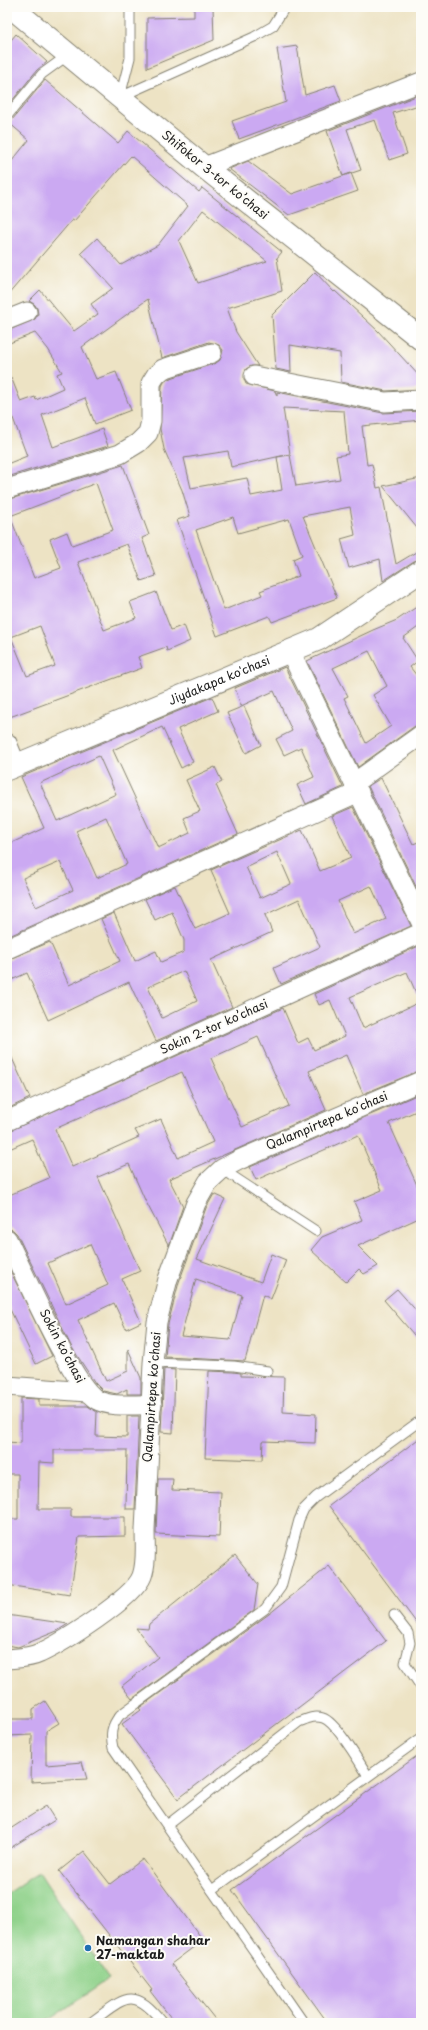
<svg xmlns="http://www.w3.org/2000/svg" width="428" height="2030" viewBox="0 0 428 2030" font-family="'Playpen Sans',sans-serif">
  <rect width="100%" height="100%" fill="#fdfcf7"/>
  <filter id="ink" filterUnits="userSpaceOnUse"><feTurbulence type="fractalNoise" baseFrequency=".025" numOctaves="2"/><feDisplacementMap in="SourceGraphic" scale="8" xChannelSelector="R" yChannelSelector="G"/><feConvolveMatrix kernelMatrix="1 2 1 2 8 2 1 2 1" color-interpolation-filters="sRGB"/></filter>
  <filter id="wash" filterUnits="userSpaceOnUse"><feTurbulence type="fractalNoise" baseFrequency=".012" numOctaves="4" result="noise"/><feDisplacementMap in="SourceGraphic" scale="16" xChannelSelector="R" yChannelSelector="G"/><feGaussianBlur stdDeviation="0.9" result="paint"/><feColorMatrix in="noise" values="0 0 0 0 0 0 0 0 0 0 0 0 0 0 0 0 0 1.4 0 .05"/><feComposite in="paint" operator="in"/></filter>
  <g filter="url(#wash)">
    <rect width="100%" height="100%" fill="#ede3c4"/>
    <polygon fill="#8ed189" stroke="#557652" points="39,1872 109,1979 44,2023 7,2023 7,1894"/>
    <g id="blocks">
      <g fill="#cba9f2" fill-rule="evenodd">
        <polygon points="194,7 213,7 214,40 147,68 147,18 194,17"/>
        <polygon points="16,34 47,62 37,70 7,107 7,45"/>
        <polygon points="297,46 305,95 335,85 341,101 239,139 232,121 286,102 277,49"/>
        <path d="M45,80l73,63 10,-12 71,61 3,-4 80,64 -6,7 1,-1 5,33 -55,17 9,24 22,34h-7l-5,3 -2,10 2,5 29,7 2,5v-4l106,21 38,-2v9l-59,6 5,39 5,-1 5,24 4,-1 15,77 25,-15v10l-7,2 -31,20 -3,-22 -31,9 -8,-29 14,-4 -5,-28 -47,9 34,82 -65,24 -3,-6 -52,20 -40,-116 13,-4 -8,-26 -18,-41 -4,-20 2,-43 2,-4 4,-3 48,-16 4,-3 3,-10 -4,-5 -10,-3 -47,16 -14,-59 -66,48 14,32 20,-7 15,38 -36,14 -10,-26 -43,17 11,32 49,-18 6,17 -101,31v-13l20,-8 -20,-54v-24l4,-1 10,25 14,-5 1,3 27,-12 -6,-14 5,-2 -14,-23 -13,-16 -28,11v-13l28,-12 3,-5 -1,-6 -3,-4 -5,-3 11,-11 34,41 24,-17 -7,-10 22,-16 -32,-35 16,-15 24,27 37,-20 30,-39 -57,-50 -57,65 -2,-1 -65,76v-129l22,-27 -21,-18 4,-2zM203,210l64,51 -69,22 -19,-42zM283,408l61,3 4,43 -12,2 4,23 -44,7 -6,-31 -13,2 5,33 -31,6 -4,-18 -56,10 -7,-30 44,-7 3,16 59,-13zM233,517l5,16 51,-14 13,36 -9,4 6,17 -39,15 2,4 -38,15 -28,-80z"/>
        <polygon points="416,96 419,105 393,113 407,154 389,160 375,120 347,129 361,170 343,176 327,131"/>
        <polygon points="248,161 292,194 351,173 358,191 289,215 229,169"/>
        <polygon points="315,272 334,292 335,291 378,331 421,378 421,389 386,391 341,382 340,353 290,345 291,372 276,369 272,315"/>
        <path d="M123,465l26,70 -7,3 14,38 -15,5 -14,-37 -49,18 26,68 32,-12 -6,-16 26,-10 15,38 13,-5 6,16 -23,10 -1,-4 -28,10 4,11 -135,50v-218zM96,483l17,47 -41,15 -5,-13 -17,7 11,29 -27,10 -24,-62zM40,626l15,40 -28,10 -16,-39z"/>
        <polygon points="421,478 421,533 383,486"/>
        <path d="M421,604v21l-18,13 15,23 -8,6 11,14v43l-6,2 -57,41 -51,-106 66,-31 24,-10zM369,651l18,35 -14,9 18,31 -25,17 -22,-45 4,-2 -15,-28z"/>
        <polygon points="285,667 343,787 306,804 297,785 314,777 301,747 284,755 276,739 292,731 274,691 241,706 235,688"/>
        <path d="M212,697l6,14 -40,18 15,33 -12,6 -19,-41 -49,23 45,98 32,-15 -6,-15 16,-7 -14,-31 29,-13 7,15 -6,3 22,49 -231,103v-92l37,-17 -23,-51zM99,756l17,38 -59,27 -17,-38zM106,817l21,47 -30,14 -21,-47zM60,862l13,28 -37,17 -13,-29z"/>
        <polygon points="244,706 261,745 246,753 227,713"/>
        <polygon points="381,778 413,844 421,841 421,897 368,786"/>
        <path d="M353,807l58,119 -130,58 -7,-16 46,-21 -21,-48 -34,16 7,17 -61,28 21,47 -76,34 -27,-59 -81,38 -21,-47 -20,9v-22l43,-18 19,43 51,-24 -19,-42 13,-6 21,48 21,-10 5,11 23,-10v-12l-12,-28 -17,8 -10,-21 30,-13 20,43 35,-16 -19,-43 91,-40 18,41 31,-13 -19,-42zM277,852l14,32 -31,14 -14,-31zM371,886l15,33 -33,15 -15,-33zM184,971l13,30 -35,17 -14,-31z"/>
        <path d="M421,945v125l-58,24 -17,-39 -37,16 17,39 -157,69 14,27 -14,40 -24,-46 -16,-36 -31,13 42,94 -18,8 19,43 -15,7 -12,-26 -36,17 28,61 22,-10v-22l13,29v16h-14v-5l-10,5 -14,-3 -8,-8 -24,-37 -54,-112 -4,-4 -6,-2v-32l42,-18 -17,-39 -25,11v-18l276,-124 15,35 10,-5 6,12 31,-14 -15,-36 -11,5 -5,-11zM407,972l13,30 -57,26 -13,-31zM258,1037l31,69 -47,21 -31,-69zM182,1072l31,70 -35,16 -17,-39 -26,11 4,7 -67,30 -17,-38zM90,1244l18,41 -42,19 -18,-41z"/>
        <polygon points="7,1047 30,1098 7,1109"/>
        <polygon points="421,1093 421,1109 389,1123 421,1194 421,1217 358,1246 378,1266 364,1274 359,1269 346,1282 311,1250 322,1237 362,1220 354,1202 382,1190 358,1135 256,1180 250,1167"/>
        <path d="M214,1194l11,5 -28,60 64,23 10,-28 15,6 -15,39 -8,-4 -18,66 -80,-4 3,-33 11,-42 27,-74zM196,1279l46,16 -12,45 -49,-4z"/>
        <polygon points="7,1264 52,1356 36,1364 7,1303"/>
        <polygon points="397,1289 421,1316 421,1343 384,1300"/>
        <polygon points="164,1369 175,1370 173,1433 161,1432"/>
        <polygon points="209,1371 233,1372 241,1373 241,1376 284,1377 283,1412 316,1414 315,1443 263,1441 262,1460 205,1458"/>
        <polygon points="21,1398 39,1399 39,1406 88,1406 97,1412 96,1436 127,1437 127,1416 139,1416 135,1509 126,1509 127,1450 54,1450 54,1463 39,1462 38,1509 71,1509 71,1517 125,1517 125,1536 79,1537 70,1595 7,1585 7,1519 18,1519 18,1474 7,1474 7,1442 21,1443"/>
        <polygon points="421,1437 421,1629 329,1506"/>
        <polygon points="158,1479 173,1479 172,1490 221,1492 219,1537 156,1534"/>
        <polygon points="235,1555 258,1584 254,1610 132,1699 122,1686 158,1657 136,1628 148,1629 149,1624"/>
        <polygon points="329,1566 386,1641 178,1799 122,1724 141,1710 139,1708 269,1614"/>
        <polygon points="7,1615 68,1624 57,1631 18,1647 7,1645"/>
        <polygon points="45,1701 59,1723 46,1731 46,1765 82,1762 87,1779 31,1782 32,1735 7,1736 7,1719 33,1719 33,1709"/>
        <polygon points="421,1753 421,2023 328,2023 232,1890"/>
        <polygon points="46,1806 55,1820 7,1850 7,1831"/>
        <polygon points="84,1851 110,1884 143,1859 203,1940 171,1964 218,2023 175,2023 150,1991 152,1990 59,1871"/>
      </g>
    </g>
  </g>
  <g filter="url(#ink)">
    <use href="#blocks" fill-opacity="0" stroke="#848070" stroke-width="1"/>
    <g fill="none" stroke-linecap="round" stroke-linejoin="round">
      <defs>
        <g id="lane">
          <polyline points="130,7 130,58 120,97 254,37 273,26 285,7"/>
          <polyline points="7,116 42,74 68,55"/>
          <polyline points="222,1169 316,1231"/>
          <polyline points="153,1363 234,1366 268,1371"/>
          <polyline points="394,1615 408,1633 410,1643 405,1663 421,1687"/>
          <path d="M167,1825l132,-103c8,-3 15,-7 24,-4 13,4 37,45 45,58"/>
          <polyline points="212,1890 421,1738"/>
          <path d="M90,2023c34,-24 42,-39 73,0"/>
          <path d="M304,2023l-191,-275c-3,-14 -2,-22 7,-33l145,-106 16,-22 18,-67 5,-11 12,-12 105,-77"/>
        </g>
        <g id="street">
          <polyline points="204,167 421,82"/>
          <polyline points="7,320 27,312"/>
          <polyline points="254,376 385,402 421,400"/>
          <polyline points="7,489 120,454 138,443 148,433 151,421 151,383 156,375 163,369 212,353"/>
          <polyline points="290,651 421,922"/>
          <polyline points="7,743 16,765"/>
          <polyline points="354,783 421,735"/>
          <polyline points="7,949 359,792"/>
          <polyline points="7,1121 421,933"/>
          <path d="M7,1239c16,31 65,147 90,161 15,8 38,4 55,5"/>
          <polyline points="7,1386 87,1392"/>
          <path d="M7,1659c10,-1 23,-1 33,-6 22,-10 94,-55 102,-77 5,-14 3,-31 3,-46l8,-167 4,-41 11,-43 28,-76 12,-21 14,-13 17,-9 182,-79"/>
        </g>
        <g id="secondary">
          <polyline points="11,7 204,167 421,339"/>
          <path id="s1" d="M7,769l312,-130 102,-68"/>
        </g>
      </defs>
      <use href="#lane" stroke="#848070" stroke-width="11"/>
      <use href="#street" stroke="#848070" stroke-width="21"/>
      <use href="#secondary" stroke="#848070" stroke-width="24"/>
      <use href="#lane" stroke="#fff" stroke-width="9"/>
      <use href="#street" stroke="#fff" stroke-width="19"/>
      <use href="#secondary" stroke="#fff" stroke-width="22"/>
    </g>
  </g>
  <circle fill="#1f6fb2" stroke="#fdfcf7" stroke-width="1.5" cx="88" cy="1948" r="4"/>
  <g text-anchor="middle" stroke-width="4" stroke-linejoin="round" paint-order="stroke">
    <g font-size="12" fill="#1c1c1c" stroke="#fdfcf7">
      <text transform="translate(215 175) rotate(39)" y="4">Shifokor 3-tor koʼchasi</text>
      <text dy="4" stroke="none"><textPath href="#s1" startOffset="230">Jiydakapa ko'chasi</textPath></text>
      <text transform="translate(214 1027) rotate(-24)" y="4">Sokin 2-tor koʼchasi</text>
      <text transform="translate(327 1121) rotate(-23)" y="4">Qalampirtepa koʻchasi</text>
      <text transform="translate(62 1346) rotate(62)" y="4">Sokin koʻchasi</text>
      <text transform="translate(152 1397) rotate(-86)" y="4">Qalampirtepa koʻchasi</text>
    </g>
    <g font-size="12" font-weight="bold" fill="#1c1c1c" stroke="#fdfcf7" text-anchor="start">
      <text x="96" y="1945">Namangan shahar<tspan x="96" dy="14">27-maktab</tspan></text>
    </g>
  </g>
  <rect width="428" height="2030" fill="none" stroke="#fdfcf7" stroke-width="24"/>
</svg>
